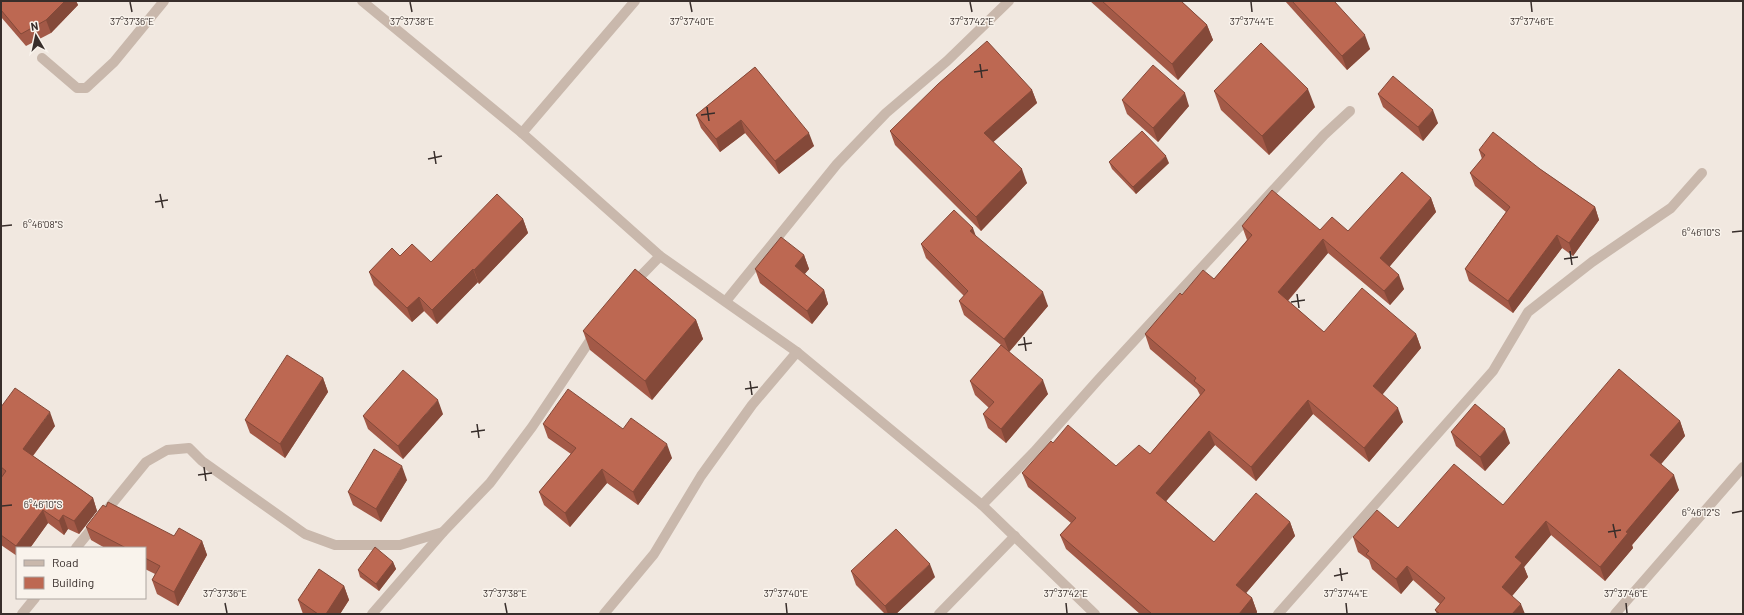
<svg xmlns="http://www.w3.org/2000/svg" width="1744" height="615" viewBox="0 0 1744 615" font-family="Barlow,sans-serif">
  <rect width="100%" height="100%" fill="#f1e8e0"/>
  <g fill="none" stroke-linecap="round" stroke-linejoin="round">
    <g stroke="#c9b8ac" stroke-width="10">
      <polyline points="362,1 522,133 660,256 797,352 982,505 1095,614"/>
      <polyline points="42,58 77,88 86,88 114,62 164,1"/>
      <polyline points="522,133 635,1"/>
      <polyline points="633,284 660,256"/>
      <polyline points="726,301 837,164 886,113 947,61 1009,1"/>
      <polyline points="982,505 1034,452 1098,380 1324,135 1350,111"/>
      <polyline points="76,548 146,462 167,450 189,448 202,461 305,534 335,545 400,545 443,532"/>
      <polyline points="22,614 35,598"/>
      <polyline points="372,614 444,531 490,483 532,427 595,333"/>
      <polyline points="604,614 654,554 701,476 752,405 797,352"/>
      <polyline points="939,614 1015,536"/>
      <polyline points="1278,614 1493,371 1528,312 1592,262 1671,208 1702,173"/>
      <polyline points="1615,614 1743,467"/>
    </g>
  </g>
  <g fill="#a35947">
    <polygon points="1,1 76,1 78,5 51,33 26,46 1,17"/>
    <polygon points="1090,1 1181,1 1207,25 1213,40 1178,80"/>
    <polygon points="1285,1 1334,1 1370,49 1347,70"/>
    <polygon points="755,67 814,146 779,174 745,133 720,152 701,128 696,115"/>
    <polygon points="1032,90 1037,103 993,142 1027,183 981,231 895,145 890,131"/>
    <polygon points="1214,91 1315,107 1269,155 1221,110"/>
    <polygon points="1378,94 1438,123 1423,141 1383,107"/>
    <polygon points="1122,100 1189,106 1158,142 1127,114"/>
    <polygon points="1479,150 1540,169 1595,207 1599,220 1573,256 1562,248 1513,313 1469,281 1465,269 1506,212 1475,186 1470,173 1482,159"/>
    <polygon points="1109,162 1169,163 1136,194 1112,169"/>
    <polygon points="1431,198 1436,212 1389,267 1404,289 1390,305 1328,253 1288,301 1324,332 1416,334 1421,348 1382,394 1403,422 1369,462 1313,414 1256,481 1215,445 1166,501 1214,542 1290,522 1295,536 1246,593 1252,598 1257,612 1256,614 1140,614 1066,549 1060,535 1071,523 1028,487 1022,473 1053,443 1116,466 1150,454 1200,395 1197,389 1150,349 1145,334 1182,295 1214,279 1247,240 1242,226 1320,230 1348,231"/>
    <polygon points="523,219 528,233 479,284 478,282 437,324 424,311 412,322 374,285 369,272 400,256 431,262"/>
    <polygon points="976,237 1048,306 1009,352 1048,394 1006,443 988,428 983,414 989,408 975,395 970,381 1001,345 964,315 959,301 964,296 926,258 921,244"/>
    <polygon points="804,255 809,269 804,274 824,290 828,304 812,324 760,283 755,269"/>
    <polygon points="696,320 703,339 652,400 590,350 583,331"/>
    <polygon points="323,378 328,392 285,458 250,433 245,420"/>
    <polygon points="1,407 55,426 33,456 93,498 97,511 79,534 68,529 64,535 48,523 30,548 17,548 17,556 1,545 1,478 2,478 1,477"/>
    <polygon points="443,414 403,459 368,429 363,416"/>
    <polygon points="1680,421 1685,436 1661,464 1679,490 1632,545 1633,548 1605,581 1551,535 1524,567 1528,577 1512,596 1525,614 1437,614 1435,610 1440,604 1413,580 1401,594 1372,569 1369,560 1358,552 1353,537 1398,528 1503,505"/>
    <polygon points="543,424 623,429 672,458 638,505 607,483 570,527 544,505 539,492 571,454 548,438"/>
    <polygon points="1451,432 1510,443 1485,471 1456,446"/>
    <polygon points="407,480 381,522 353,505 348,492"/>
    <polygon points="106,507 174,536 202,541 207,555 178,606 157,594 152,580 155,574 145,569 145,548 105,548 91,540 86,527"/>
    <polygon points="393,562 396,569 379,591 360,577 358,570"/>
    <polygon points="851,571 935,577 896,614 885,614 856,585"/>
    <polygon points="344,586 349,600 340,614 303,614 298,600"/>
  </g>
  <g fill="#844939">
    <polygon points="65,1 76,1 78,5 51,33 46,20"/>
    <polygon points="1207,25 1213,40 1178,80 1172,64"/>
    <polygon points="1365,35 1370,49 1347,70 1342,56"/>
    <polygon points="1308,89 1315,107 1269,155 1262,136"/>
    <polygon points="1032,90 1037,103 989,146 984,133"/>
    <polygon points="1185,93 1189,106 1158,142 1153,128"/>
    <polygon points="1433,110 1438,123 1423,141 1418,127"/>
    <polygon points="741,120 745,133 720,152 716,139"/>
    <polygon points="809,133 814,146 779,174 775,161"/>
    <polygon points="1166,156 1169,163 1136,194 1133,187"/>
    <polygon points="1022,169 1027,183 981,231 976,217"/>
    <polygon points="1431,198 1436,212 1385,272 1380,258"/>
    <polygon points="1595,207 1599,220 1573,256 1569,243"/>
    <polygon points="523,219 528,233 479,284 474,270"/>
    <polygon points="973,228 978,242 970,231"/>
    <polygon points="1557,235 1562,248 1513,313 1508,301"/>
    <polygon points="1323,239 1328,253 1283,306 1278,292"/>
    <polygon points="804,255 809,269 800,280 795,266"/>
    <polygon points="473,269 478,282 437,324 432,310"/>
    <polygon points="1399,275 1404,289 1390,305 1384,291"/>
    <polygon points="824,290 828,304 812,324 807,311"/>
    <polygon points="1043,292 1048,306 1009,352 1004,339"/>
    <polygon points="419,297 424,311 412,322 407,308"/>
    <polygon points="696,320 703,339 652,400 645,381"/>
    <polygon points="1416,334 1421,348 1378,400 1373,386"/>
    <polygon points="323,378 328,392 285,458 280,444"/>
    <polygon points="1043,380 1048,394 1006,443 1001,429"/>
    <polygon points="438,400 443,414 403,459 398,446"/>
    <polygon points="1308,400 1313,414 1256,481 1251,467"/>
    <polygon points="1398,408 1403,422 1369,462 1364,448"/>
    <polygon points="50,412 55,426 28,462 23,449"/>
    <polygon points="1680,421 1685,436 1656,470 1650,455"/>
    <polygon points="1505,429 1510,443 1485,471 1480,457"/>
    <polygon points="1209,431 1215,445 1161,507 1156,493"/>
    <polygon points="667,444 672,458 638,505 633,492"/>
    <polygon points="402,466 407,480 381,522 376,509"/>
    <polygon points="602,469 607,483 570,527 565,513"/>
    <polygon points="1674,475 1679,490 1632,545 1633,548 1605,581 1600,567 1626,532"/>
    <polygon points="93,498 97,511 79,534 74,521"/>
    <polygon points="43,510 48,523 30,548 17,548 16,546"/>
    <polygon points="63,515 68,529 64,535 59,521"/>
    <polygon points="1546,521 1551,535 1524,567 1528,577 1507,602 1502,587 1515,557"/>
    <polygon points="1290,522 1295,536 1241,599 1236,585"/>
    <polygon points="202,541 207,555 178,606 174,592"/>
    <polygon points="393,562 396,569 379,591 376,584"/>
    <polygon points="930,564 935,577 896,614 888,614 885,606"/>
    <polygon points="1407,566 1413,580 1401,594 1396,579"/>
    <polygon points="344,586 349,600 340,614 326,614"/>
    <polygon points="1252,598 1257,612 1256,614 1239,614"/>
    <polygon points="1521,604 1525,614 1512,614"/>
  </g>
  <g fill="#bd6852" stroke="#844939">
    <polygon points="1,1 65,1 46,20 21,34 1,10"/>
    <polygon points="1102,1 1181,1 1207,25 1172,64"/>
    <polygon points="1292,1 1334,1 1365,35 1342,56"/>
    <polygon points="987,41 1032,90 984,133 1022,169 976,217 890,131 938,84"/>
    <polygon points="1261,43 1308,89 1262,136 1214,91"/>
    <polygon points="1153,65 1185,93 1153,128 1122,100"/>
    <polygon points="755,67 809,133 775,161 741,120 716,139 696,115"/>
    <polygon points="1393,76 1433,110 1418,127 1378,94"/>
    <polygon points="1142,131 1166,156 1133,187 1109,162"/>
    <polygon points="1493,132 1540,169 1595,207 1569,243 1557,235 1508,301 1465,269 1510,207 1470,173 1485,155 1479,150"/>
    <polygon points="1402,172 1431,198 1380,258 1399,275 1384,291 1323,239 1278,292 1324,332 1362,288 1416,334 1373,386 1398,408 1364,448 1308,400 1251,467 1209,431 1156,493 1214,542 1256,493 1290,522 1236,585 1252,598 1239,614 1152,614 1060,535 1076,518 1022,473 1051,441 1053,443 1068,425 1116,466 1139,445 1150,454 1205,390 1194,381 1196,378 1145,334 1180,293 1182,295 1203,270 1214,279 1252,235 1242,226 1272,190 1320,230 1332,217 1348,231"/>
    <polygon points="497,194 523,219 474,270 473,269 432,310 419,297 407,308 369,272 392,248 400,256 412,244 431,262"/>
    <polygon points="954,210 973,228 970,231 1043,292 1004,339 959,301 968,291 921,244"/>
    <polygon points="781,237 804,255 795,266 824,290 807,311 755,269"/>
    <polygon points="635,269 696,320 645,381 583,331"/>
    <polygon points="1001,345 1043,380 1001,429 983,414 994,402 970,381"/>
    <polygon points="287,355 323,378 280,444 245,420"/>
    <polygon points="1619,369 1680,421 1650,455 1674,475 1626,532 1628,533 1600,567 1546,521 1515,557 1522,563 1502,587 1521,604 1512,614 1440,614 1435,610 1445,598 1407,566 1396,579 1366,554 1369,551 1353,537 1377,510 1398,528 1454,464 1503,505"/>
    <polygon points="403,370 438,400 398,446 363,416"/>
    <polygon points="15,388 50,412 23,449 93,498 74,521 63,515 59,521 43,510 16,546 1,535 1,478 6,471 1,467 1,407"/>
    <polygon points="568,389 623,429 631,418 667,444 633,492 602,469 565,513 539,492 576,448 543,424"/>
    <polygon points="1475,404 1505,429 1480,457 1451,432"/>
    <polygon points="374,449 402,466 376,509 348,492"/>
    <polygon points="108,502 174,536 179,528 202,541 174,592 152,580 160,566 145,558 145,548 126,548 86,527 103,505 106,507"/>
    <polygon points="896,529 930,564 885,606 851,571"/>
    <polygon points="375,547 393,562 376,584 358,570"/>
    <polygon points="319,569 344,586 326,614 318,614 298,600"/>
  </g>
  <path fill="none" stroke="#382e2b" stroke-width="1.5" d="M130,2l2,10M410,2l2,10M690,2l2,10M970,2l2,10M1251,2l1,10M1531,2l1,10M980,64l2,14M974,72l14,-2M707,107l2,14M701,115l14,-2M434,151l2,13M428,159l14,-3M160,194l3,14M155,202l13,-2M2,226l10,-1M1732,232l10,-1M1570,251l2,14M1564,259l14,-2M1297,294l2,14M1291,302l14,-2M1024,337l2,14M1018,345l14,-2M750,381l2,14M745,389l13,-2M477,424l2,14M471,432l14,-2M204,467l2,14M198,475l14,-2M2,506l10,-1M1732,513l10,-2M1613,524l3,14M1608,532l13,-2M1340,568l2,13M1334,576l14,-3M225,603l2,10M505,603l2,10M786,603l1,10M1066,603l1,10M1346,603l1,10M1626,603l1,10"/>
  <g font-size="10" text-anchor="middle" fill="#382e2b" stroke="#f9f3ec" stroke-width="3" stroke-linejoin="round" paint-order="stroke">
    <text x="132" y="25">37°37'36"E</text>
    <text x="412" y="25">37°37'38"E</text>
    <text x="692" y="25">37°37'40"E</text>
    <text x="972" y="25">37°37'42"E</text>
    <text x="1252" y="25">37°37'44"E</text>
    <text x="1532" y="25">37°37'46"E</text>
    <text x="43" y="228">6°46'08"S</text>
    <text x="1701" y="236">6°46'10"S</text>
    <text x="43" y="508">6°46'10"S</text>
    <text x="1701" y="516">6°46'12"S</text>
    <text x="225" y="597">37°37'36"E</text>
    <text x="505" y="597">37°37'38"E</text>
    <text x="786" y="597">37°37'40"E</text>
    <text x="1066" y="597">37°37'42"E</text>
    <text x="1346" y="597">37°37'44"E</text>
    <text x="1626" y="597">37°37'46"E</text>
  </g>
  <rect width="1744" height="615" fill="none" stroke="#382e2b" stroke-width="4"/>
  <rect x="16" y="547" width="130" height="52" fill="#f9f3ec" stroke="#aca49f"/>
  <rect x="24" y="560" width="20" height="6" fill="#c9b8ac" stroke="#aca49f"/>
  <text x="52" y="567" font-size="12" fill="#382e2b">Road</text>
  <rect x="24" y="577" width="20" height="12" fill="#bd6852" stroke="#aca49f"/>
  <text x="52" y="587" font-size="12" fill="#382e2b">Building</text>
  <g transform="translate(36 36) rotate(351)" stroke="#f9f3ec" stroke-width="3" paint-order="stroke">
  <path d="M0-3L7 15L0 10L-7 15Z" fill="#382e2b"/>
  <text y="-6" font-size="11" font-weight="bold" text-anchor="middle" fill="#382e2b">N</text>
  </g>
</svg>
